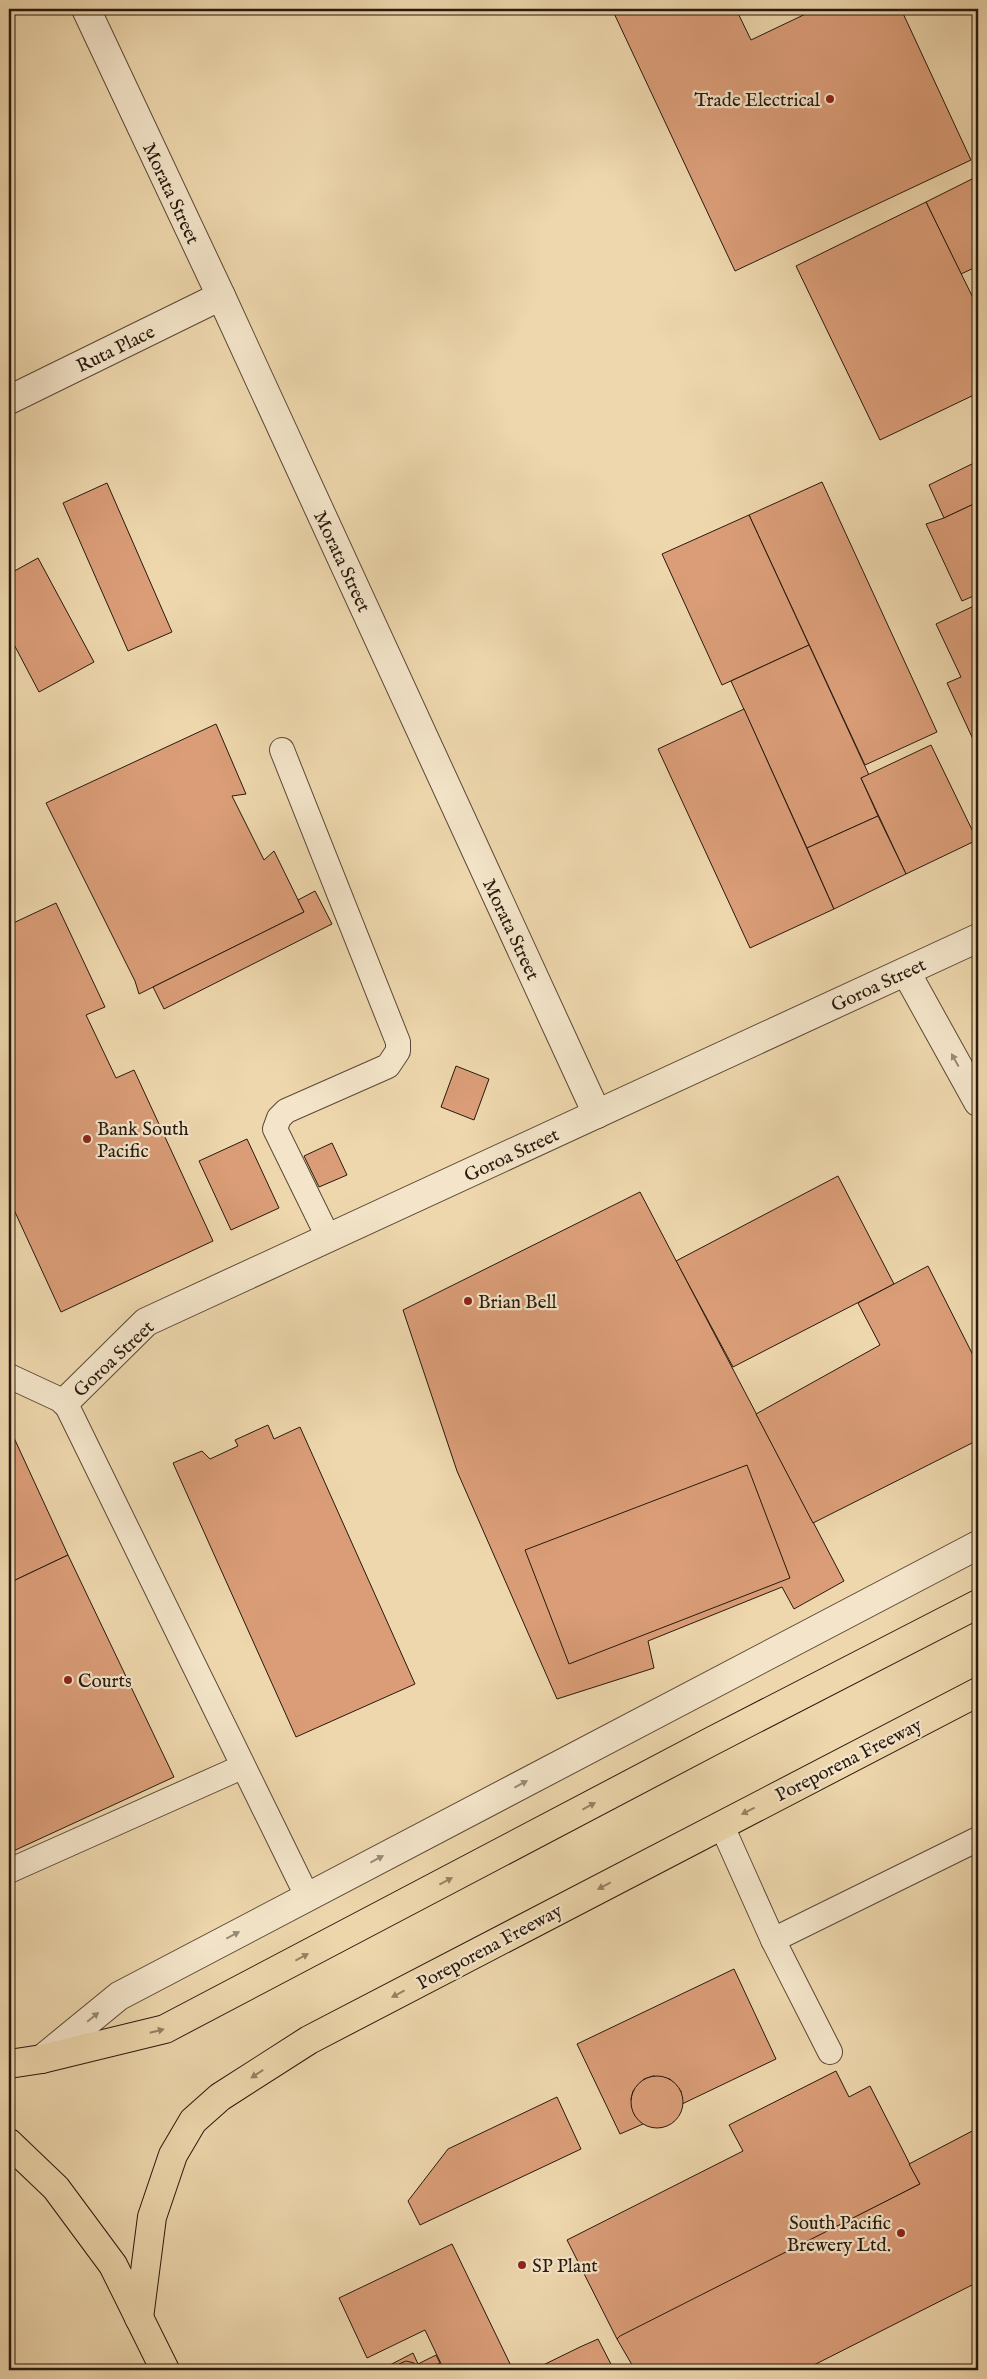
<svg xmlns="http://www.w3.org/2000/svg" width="987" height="2379" viewBox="0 0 987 2379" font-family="'IM FELL English',serif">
  <rect width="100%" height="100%" fill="#eed7ad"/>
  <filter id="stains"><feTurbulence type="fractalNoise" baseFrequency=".004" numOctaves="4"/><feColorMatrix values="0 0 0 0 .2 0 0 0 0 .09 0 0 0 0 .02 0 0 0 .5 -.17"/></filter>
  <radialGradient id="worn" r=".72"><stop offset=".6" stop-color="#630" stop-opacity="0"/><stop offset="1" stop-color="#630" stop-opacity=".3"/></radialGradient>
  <g fill="#da9d78" stroke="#28190e">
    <polygon points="612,9 736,9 751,40 816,9 901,9 971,160 735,271"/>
    <polygon points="978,176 978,266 961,274 926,202"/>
    <polygon points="926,202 978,308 978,393 880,440 796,266"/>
    <polygon points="978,461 978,502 944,518 929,485"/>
    <polygon points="822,482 937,732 865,765 749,515"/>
    <polygon points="107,483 172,632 128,651 63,503"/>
    <polygon points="978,502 978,594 962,601 926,524 944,518"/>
    <polygon points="749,515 809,645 722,685 662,554"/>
    <polygon points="38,558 94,662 39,692 9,635 9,574"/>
    <polygon points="978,604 978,750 947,683 961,677 936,624"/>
    <polygon points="809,645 869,775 861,778 878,816 807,848 731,681"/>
    <polygon points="744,709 834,909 750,948 658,749"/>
    <polygon points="216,724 246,794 232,796 264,860 274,851 304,912 139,994 135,981 46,803"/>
    <polygon points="931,745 977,840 906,874 861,778"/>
    <polygon points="878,816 906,874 834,909 807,848"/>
    <polygon points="315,891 332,924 164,1009 153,987 304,912 298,900"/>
    <polygon points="56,903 105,1007 86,1015 116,1078 134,1070 213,1241 61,1312 9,1199 9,925"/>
    <polygon points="456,1066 489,1079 474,1120 441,1107"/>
    <polygon points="247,1139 279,1208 231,1230 199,1161"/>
    <polygon points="332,1143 347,1175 319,1187 304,1156"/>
    <polygon points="838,1176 894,1284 733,1367 676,1261"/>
    <polygon points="640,1192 844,1581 794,1609 782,1587 648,1641 654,1668 557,1699 457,1471 403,1310"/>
    <polygon points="928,1266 978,1365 978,1440 813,1523 756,1414 880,1345 858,1303"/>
    <polygon points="268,1425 274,1439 300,1427 415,1684 296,1737 173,1463 202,1451 210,1459 238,1446 235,1440"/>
    <polygon points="9,1427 68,1555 9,1583"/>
    <polygon points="747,1465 790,1578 569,1664 525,1550"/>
    <polygon points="68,1555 174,1777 9,1853 9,1583"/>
    <polygon points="734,1969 776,2059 682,2104 681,2091 670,2079 653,2076 644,2079 633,2091 631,2099 635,2116 643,2124 620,2134 577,2044"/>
    <polygon points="836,2071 849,2097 870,2086 920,2184 617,2339 567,2240 743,2151 729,2125"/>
    <circle cx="657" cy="2102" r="26"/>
    <polygon points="557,2097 581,2149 420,2225 408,2201 448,2149"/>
    <polygon points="978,2128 978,2282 804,2370 635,2370 617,2339 620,2336 920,2184 909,2164"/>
    <polygon points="452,2244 513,2370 444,2370 425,2330 367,2358 339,2298"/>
    <polygon points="598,2339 614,2370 533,2370 580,2347"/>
    <polygon points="413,2353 418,2364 436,2355 440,2363 425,2370 390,2370 388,2366"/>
    <polygon points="406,2361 414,2363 420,2370 397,2370 399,2364"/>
  </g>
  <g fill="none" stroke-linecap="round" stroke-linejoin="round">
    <defs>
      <g id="service">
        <polyline points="282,750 398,1042 398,1051 388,1066 286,1111 279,1118 275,1129 329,1239"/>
        <polyline points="9,1376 65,1402 307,1896"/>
        <polyline points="721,1824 773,1940 830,2052"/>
        <polyline points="9,1871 242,1767"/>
        <polyline points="773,1940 978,1839"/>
      </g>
      <g id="minor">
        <polyline points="86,9 221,296 597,1114"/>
        <polyline points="9,400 221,296"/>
        <polyline points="906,972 978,1102"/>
        <polyline points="65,1402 146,1322 978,938"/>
      </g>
      <polyline id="tertiary" points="42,2059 119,1996 978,1545"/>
      <g id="trunk">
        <polyline points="9,2064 42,2059 165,2029 714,1740 978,1604"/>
        <polyline points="9,2143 56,2188 113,2265 165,2370"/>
        <polyline points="139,2318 152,2217 173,2155 193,2121 220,2097 309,2040 978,1692"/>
      </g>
    </defs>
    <use href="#service" stroke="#5a4836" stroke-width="26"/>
    <use href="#minor" stroke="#5a4836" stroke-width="30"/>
    <use href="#tertiary" stroke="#5a4836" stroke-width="30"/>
    <use href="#trunk" stroke="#28190e" stroke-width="30"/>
    <use href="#service" stroke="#f4e5ca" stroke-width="24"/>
    <use href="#minor" stroke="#f4e5ca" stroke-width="28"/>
    <use href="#tertiary" stroke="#f4e5ca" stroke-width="28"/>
    <use href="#trunk" stroke="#eed7ad" stroke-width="28"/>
  </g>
  <defs><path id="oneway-solid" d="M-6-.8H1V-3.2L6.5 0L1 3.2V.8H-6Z" transform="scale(1.25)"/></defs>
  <g fill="#988975">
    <use href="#oneway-solid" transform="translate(955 1060) rotate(-119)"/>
    <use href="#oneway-solid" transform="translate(521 1784) rotate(-28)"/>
    <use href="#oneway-solid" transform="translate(377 1859) rotate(-28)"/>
    <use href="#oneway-solid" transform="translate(233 1935) rotate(-28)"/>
    <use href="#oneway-solid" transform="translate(93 2017) rotate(-39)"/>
  </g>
  <g fill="#958265">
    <use href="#oneway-solid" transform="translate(589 1806) rotate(-28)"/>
    <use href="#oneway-solid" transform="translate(748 1811) rotate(153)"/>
    <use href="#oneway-solid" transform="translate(446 1881) rotate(-28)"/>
    <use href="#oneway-solid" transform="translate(604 1886) rotate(152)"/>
    <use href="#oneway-solid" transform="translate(302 1957) rotate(-28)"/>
    <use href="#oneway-solid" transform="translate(398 1994) rotate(152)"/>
    <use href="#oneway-solid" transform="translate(157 2031) rotate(-14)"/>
    <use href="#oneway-solid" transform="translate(257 2074) rotate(147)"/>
  </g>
  <g fill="#8f2418" stroke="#f4e5ca" stroke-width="2">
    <circle cx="830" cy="99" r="5"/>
    <circle cx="87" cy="1139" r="5"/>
    <circle cx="468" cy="1301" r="5"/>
    <circle cx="68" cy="1680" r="5"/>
    <circle cx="901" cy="2233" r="5"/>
    <circle cx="522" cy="2265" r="5"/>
  </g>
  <g text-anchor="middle" stroke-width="4.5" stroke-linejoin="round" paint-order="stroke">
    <g font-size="19" fill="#28190e" stroke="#f4e5ca" text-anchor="start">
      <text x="820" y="106" text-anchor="end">Trade Electrical</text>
      <text x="97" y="1135">Bank South<tspan x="97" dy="22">Pacific</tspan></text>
      <text x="478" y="1308">Brian Bell</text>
      <text x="78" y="1687">Courts</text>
      <text x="891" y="2229" text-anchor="end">South Pacific<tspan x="891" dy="22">Brewery Ltd.</tspan></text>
      <text x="532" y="2272">SP Plant</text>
    </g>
    <g font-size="19" fill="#28190e" stroke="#f4e5ca">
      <text transform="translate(172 193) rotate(65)" y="7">Morata Street</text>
      <text transform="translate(115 348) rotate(-26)" y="7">Ruta Place</text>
      <text transform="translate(343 561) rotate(65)" y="7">Morata Street</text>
      <text transform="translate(512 929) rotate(65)" y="7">Morata Street</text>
      <text transform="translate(878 984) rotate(-25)" y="7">Goroa Street</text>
      <text transform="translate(511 1154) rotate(-25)" y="7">Goroa Street</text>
      <text transform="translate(113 1358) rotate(-43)" y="7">Goroa Street</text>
      <text transform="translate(848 1759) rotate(-27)" y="7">Poreporena Freeway</text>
      <text transform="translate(489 1946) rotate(-28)" y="7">Poreporena Freeway</text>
    </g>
  </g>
  <rect width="987" height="2379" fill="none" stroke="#eed7ad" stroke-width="30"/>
  <rect x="10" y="10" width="967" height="2359" fill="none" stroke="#28190e" stroke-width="2.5"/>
  <rect x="15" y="15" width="957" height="2349" fill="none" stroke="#28190e"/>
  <rect width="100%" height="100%" filter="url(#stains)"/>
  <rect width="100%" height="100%" fill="url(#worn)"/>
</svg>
